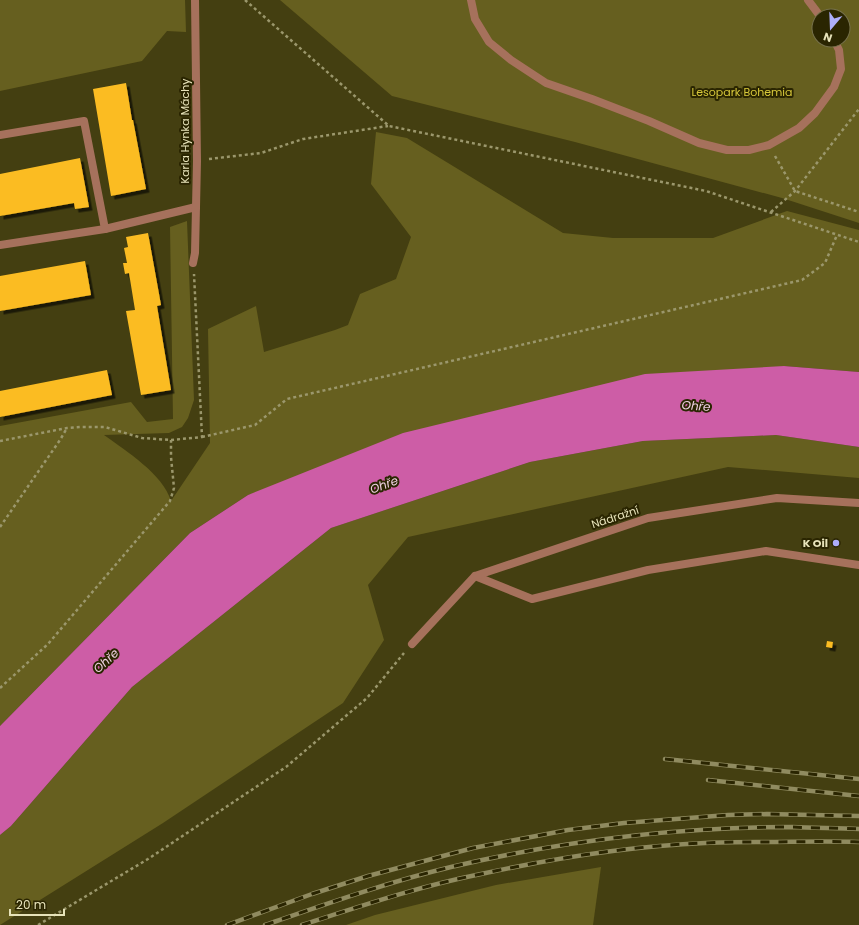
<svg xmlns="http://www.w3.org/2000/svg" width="859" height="925" viewBox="0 0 859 925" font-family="Poppins,sans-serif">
  <defs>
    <filter id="shadow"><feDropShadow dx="3.5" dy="3.5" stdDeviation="0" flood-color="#0009"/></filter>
  </defs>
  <rect width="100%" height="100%" fill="#443f11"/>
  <g fill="#665f1f" fill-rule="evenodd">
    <polygon points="0,0 185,0 186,32 167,31 142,61 0,91"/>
    <path d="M280,0h579v223l-77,-25 -207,-56 -183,-46zM819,16h24v24h-24z"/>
    <path d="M376,132l31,6 156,95 50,5h100l74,-27 72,19v142l-75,-6 -536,129 -58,38 -190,193v-300l131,-24 16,20 26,-3 -3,-192 17,-6 7,179 -6,18 -6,9 -13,6 -65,2c22,16 59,39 67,66l39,-58 -2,-114 48,-23 8,46 71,-22 13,-5 12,-31 36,-15 15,-42 -40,-53z"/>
    <polygon points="776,435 859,447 859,478 728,467 408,537 368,585 384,640 343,703 163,823 0,925 0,835 11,826 132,687 331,528 530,462 643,441"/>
    <polygon points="601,867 593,925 346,925 375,915 496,885"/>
  </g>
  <polygon fill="#cd5da6" points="784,366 859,372 859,447 776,435 643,441 530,462 331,528 132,687 11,826 0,835 0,726 190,533 248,495 403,433 645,374"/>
  <g fill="#fbbc24" filter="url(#shadow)">
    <polygon points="126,83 132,120 133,120 146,189 111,196 93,89"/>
    <polygon points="80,158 89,207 75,209 74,203 0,216 0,174"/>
    <polygon points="148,233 161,305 157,306 171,390 141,395 126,311 135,310 129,273 125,274 123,263 127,263 124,248 128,247 126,237"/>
    <polygon points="85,261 91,295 0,311 0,276"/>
    <polygon points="107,370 112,395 0,417 0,391"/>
    <polygon points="827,641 833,642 832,648 826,647"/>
  </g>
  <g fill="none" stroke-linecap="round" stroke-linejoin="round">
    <g stroke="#9b976c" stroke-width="2.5" stroke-dasharray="3 3" stroke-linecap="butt">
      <polyline points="245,0 389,126 706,191 859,242"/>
      <polyline points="775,156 795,191 859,212"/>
      <polyline points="209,159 261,153 303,139 388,126"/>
      <polyline points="771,212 795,191 859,109"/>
      <polyline points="202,437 255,425 287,399 802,280 825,263 837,235"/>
      <polyline points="0,441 67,428 81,427 105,427 142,438 171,440 202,437 194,274"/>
      <polyline points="0,527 60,440 67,428"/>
      <polyline points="0,688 48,644 170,501 174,488 171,457 171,440"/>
      <polyline points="38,925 148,859 286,767 367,698 404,653"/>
    </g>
    <g stroke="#a6715c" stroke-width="8">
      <polyline points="0,135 84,121 105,229"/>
      <polyline points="0,245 105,229 196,207"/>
      <polyline points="475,576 532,599 648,570 766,551 859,565"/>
    </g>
    <g stroke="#a6715c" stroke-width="8">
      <polyline points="471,0 475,19 489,42 511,60 546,83 592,99 649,121 699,143 727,150 749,150 769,145 799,128 815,113 834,87 841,69 839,50 834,40"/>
      <polyline points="808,0 820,16"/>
      <polyline points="193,263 195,253 197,161 195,0"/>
      <polyline points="412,644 475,576 648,518 777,498 859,503"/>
    </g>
    <defs>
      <g id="rail">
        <polyline points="665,759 859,779"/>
        <polyline points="708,780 859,796"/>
        <polyline points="227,925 312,894 368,876 473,848 568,830 624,823 728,815 767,814 859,816"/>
        <path d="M265,925c61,-21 123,-43 186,-58 111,-26 227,-40 341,-40 22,1 45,1 67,2"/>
        <path d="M302,925c59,-19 118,-39 179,-51 74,-16 149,-28 224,-31 17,-1 34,-1 51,-1 35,0 69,-1 103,0"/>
      </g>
    </defs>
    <use href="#rail" stroke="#908b60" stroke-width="4.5"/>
    <use href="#rail" stroke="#2a2501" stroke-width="3" stroke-dasharray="9" stroke-linecap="butt"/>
  </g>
  <circle fill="#adaefb" stroke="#2a2501" stroke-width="1.5" cx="836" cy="543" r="4"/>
  <g text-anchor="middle" stroke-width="4" stroke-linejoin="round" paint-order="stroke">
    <g font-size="11" fill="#d7c83a" stroke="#2a2501">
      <text x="742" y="96">Lesopark Bohemia</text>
    </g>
    <g font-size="11" fill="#e7e3ba" stroke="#2a2501">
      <text transform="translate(185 131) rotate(-90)" y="4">Karla Hynka Máchy</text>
      <text transform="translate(615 517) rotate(-18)" y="4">Nádražní</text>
    </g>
    <g font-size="11" font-weight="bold" fill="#e7e3ba" stroke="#2a2501" text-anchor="end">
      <text x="828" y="547">K Oil</text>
    </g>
    <g font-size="12" font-style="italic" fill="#eed1e1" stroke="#2a2501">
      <text transform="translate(696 406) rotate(4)" y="4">Ohře</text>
      <text transform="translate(384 485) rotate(-20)" y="4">Ohře</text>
      <text transform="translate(106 661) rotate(-43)" y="4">Ohře</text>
    </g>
  </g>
  <g transform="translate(831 28) rotate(199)"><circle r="19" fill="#2a2501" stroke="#76714b"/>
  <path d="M0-3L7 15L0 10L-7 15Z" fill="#adaefb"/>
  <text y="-6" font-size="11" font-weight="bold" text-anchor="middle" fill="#e7e3ba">N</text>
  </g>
  <path d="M10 909v6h54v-6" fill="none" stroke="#e7e3ba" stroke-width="2"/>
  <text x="16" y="909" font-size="12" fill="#e7e3ba" stroke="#2a2501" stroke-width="3" paint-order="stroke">20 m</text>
</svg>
